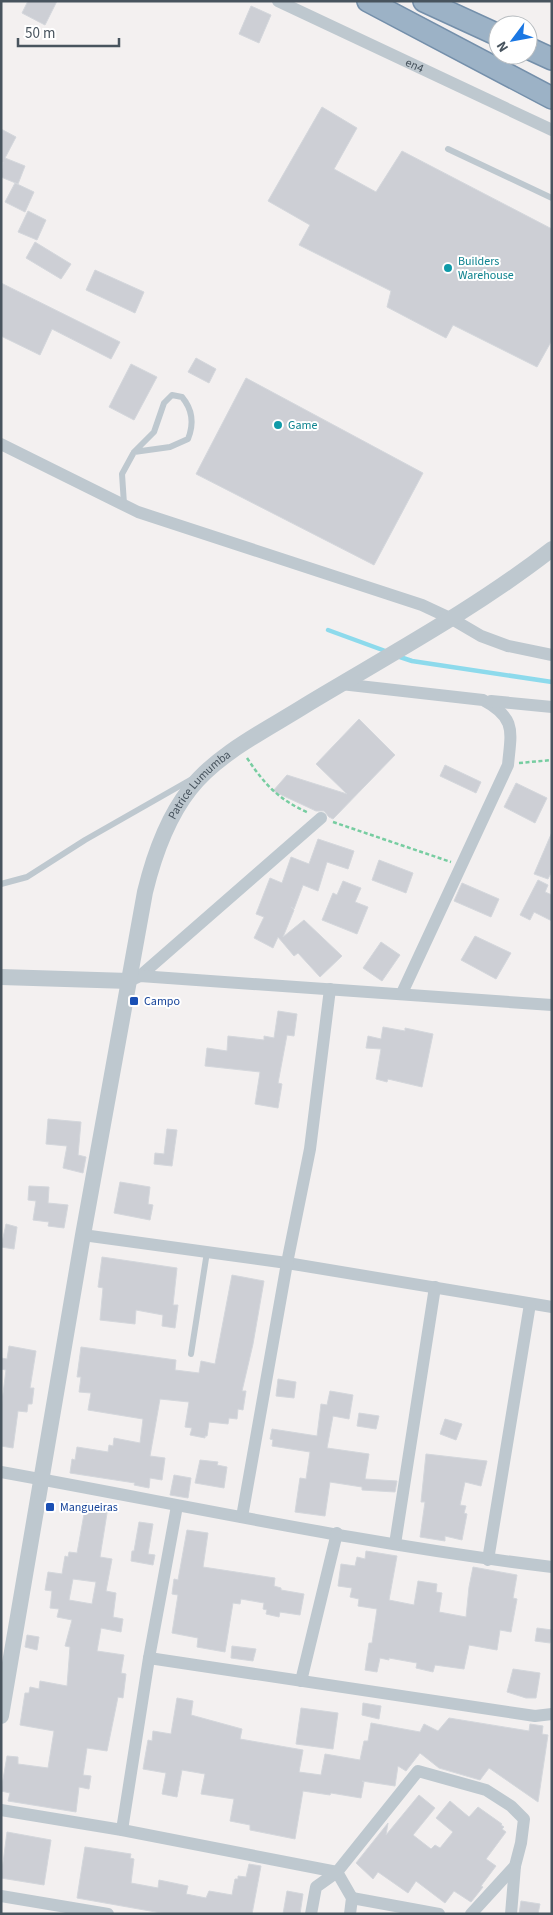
<svg xmlns="http://www.w3.org/2000/svg" width="553" height="1915" viewBox="0 0 553 1915" font-family="'Source Sans 3',sans-serif">
  <rect width="100%" height="100%" fill="#f3f0f0"/>
  <g fill="none" stroke-linecap="round" stroke-linejoin="round">
    <g stroke="#8ddaec" stroke-width="4.5">
      <polyline points="328,630 388,652"/>
      <polyline points="397,656 412,661 552,682"/>
    </g>
  </g>
  <g fill="#cdcfd5" stroke="#d4d7dc" fill-rule="evenodd">
    <polygon points="28,1 57,1 45,25 22,13"/>
    <polygon points="251,6 271,15 259,43 239,34"/>
    <polygon points="322,107 357,128 334,169 376,192 402,151 552,229 552,340 537,367 453,325 446,338 387,307 391,291 299,245 310,225 268,201"/>
    <polygon points="1,129 16,137 5,158 25,166 18,184 1,177 3,162 1,166"/>
    <polygon points="15,183 34,192 25,212 5,202"/>
    <polygon points="28,211 46,220 37,240 18,232"/>
    <polygon points="35,242 71,264 61,279 26,258"/>
    <polygon points="95,270 144,292 135,313 86,290"/>
    <polygon points="1,283 120,342 111,359 52,329 40,355 1,336"/>
    <polygon points="196,358 216,369 209,383 188,372"/>
    <polygon points="131,364 157,377 134,420 109,407"/>
    <polygon points="246,378 423,473 374,565 196,474"/>
    <polygon points="359,719 395,755 333,819 329,817 324,811 316,811 273,791 287,775 347,794 316,764"/>
    <polygon points="445,765 481,782 476,793 440,776"/>
    <polygon points="516,783 547,798 535,823 504,807"/>
    <polygon points="552,832 552,871 548,879 534,874"/>
    <polygon points="318,839 354,851 348,869 327,862 318,891 303,885 294,909 291,907 294,910 283,937 304,920 342,956 320,977 298,953 294,956 278,937 273,948 254,938 264,917 256,914 270,878 282,883 291,857 309,864"/>
    <polygon points="379,860 413,873 406,893 372,880"/>
    <polygon points="538,880 548,885 545,892 552,895 552,921 534,912 530,920 520,915"/>
    <polygon points="343,881 361,888 355,902 368,907 357,934 322,920 333,893 337,895"/>
    <polygon points="462,883 499,899 491,917 454,901"/>
    <polygon points="475,936 511,953 496,979 461,960"/>
    <polygon points="381,942 400,955 382,981 363,968"/>
    <polygon points="278,1011 297,1014 294,1036 287,1035 278,1083 282,1084 278,1108 255,1104 260,1072 205,1066 207,1048 227,1051 228,1036 264,1040 264,1036 274,1038"/>
    <polygon points="383,1027 405,1031 405,1028 433,1034 422,1087 388,1079 387,1082 376,1079 381,1049 366,1048 368,1036 381,1039"/>
    <polygon points="48,1119 81,1122 78,1155 86,1157 83,1173 63,1168 67,1146 46,1144"/>
    <polygon points="167,1129 177,1130 172,1166 154,1164 155,1153 164,1154"/>
    <polygon points="120,1182 150,1187 148,1204 153,1205 150,1220 114,1213"/>
    <polygon points="29,1186 49,1187 48,1203 68,1205 64,1228 48,1226 49,1222 33,1220 36,1201 28,1200"/>
    <polygon points="6,1224 17,1227 14,1249 1,1247"/>
    <polygon points="102,1257 177,1268 173,1305 178,1305 175,1328 162,1326 163,1315 136,1310 135,1324 100,1320 103,1288 98,1287"/>
    <polygon points="232,1275 264,1281 253,1344 242,1391 246,1391 243,1410 238,1409 237,1419 229,1418 228,1424 209,1422 207,1436 205,1436 205,1438 190,1435 192,1428 185,1427 189,1402 160,1399 150,1456 165,1458 162,1480 150,1478 149,1488 134,1485 135,1483 70,1473 72,1459 75,1460 77,1447 108,1452 109,1445 113,1446 114,1438 140,1443 143,1419 88,1410 91,1393 79,1392 81,1377 77,1377 81,1347 176,1360 175,1370 199,1373 201,1361 215,1364"/>
    <polygon points="9,1346 36,1351 30,1388 34,1388 32,1404 28,1404 27,1412 18,1411 13,1448 1,1446 1,1409 6,1370 1,1369 1,1358 7,1359"/>
    <polygon points="278,1379 296,1382 294,1398 276,1396"/>
    <polygon points="330,1391 353,1395 349,1419 333,1416 327,1448 369,1454 365,1479 397,1481 395,1492 362,1490 362,1487 330,1482 325,1516 295,1512 300,1478 306,1479 310,1452 272,1446 273,1440 270,1439 272,1429 317,1436 321,1404 327,1405"/>
    <polygon points="359,1413 379,1416 376,1429 357,1426"/>
    <polygon points="445,1419 462,1424 456,1440 440,1434"/>
    <polygon points="426,1454 487,1461 481,1486 465,1482 460,1505 466,1506 464,1513 467,1514 462,1540 445,1536 445,1541 420,1537 425,1502 421,1502"/>
    <polygon points="200,1460 218,1462 217,1465 227,1467 224,1488 195,1483"/>
    <polygon points="174,1475 191,1478 188,1498 170,1495"/>
    <path d="M86,1503l22,4 -8,50 12,2 -6,32 10,2 -3,24 10,2 -2,13 -20,-4 -4,23 27,4 -3,18 5,1 -3,24 -5,-1 -11,54 -20,-3 -4,27 8,1 -2,13 -10,-2 -3,25 -68,-11 2,-8 -9,-2 6,-35 11,1v7l30,4 6,-37 -34,-6 5,-32h4l1,-6 9,2 1,-8 27,5 3,-39 -5,-1 7,-26 -15,-3 2,-8 -9,-1 2,-17 -7,-1 3,-18 14,2 3,-18 3,1 1,-5 8,1zM73,1579l23,3 -4,22 -23,-4z"/>
    <polygon points="139,1522 153,1524 148,1554 155,1555 153,1565 131,1561 132,1551 134,1551"/>
    <polygon points="187,1530 208,1533 203,1567 275,1578 274,1586 281,1588 281,1590 304,1594 300,1615 280,1612 279,1617 266,1614 267,1610 263,1609 264,1603 241,1599 240,1604 233,1603 225,1652 197,1647 198,1638 172,1633 178,1595 172,1594 174,1579 178,1580"/>
    <polygon points="366,1551 397,1556 389,1600 414,1605 418,1581 437,1584 436,1592 442,1593 439,1612 466,1617 469,1587 473,1567 517,1575 513,1598 517,1599 511,1632 500,1630 497,1650 469,1645 464,1669 435,1665 433,1672 416,1668 417,1663 389,1658 389,1660 380,1658 377,1672 365,1670 369,1643 372,1643 377,1609 358,1606 359,1599 350,1597 352,1588 338,1586 341,1564 355,1566 357,1557 365,1559"/>
    <polygon points="537,1628 552,1630 550,1643 535,1641"/>
    <polygon points="27,1635 39,1637 37,1650 25,1647"/>
    <polygon points="232,1646 256,1649 253,1661 231,1658"/>
    <polygon points="513,1669 540,1673 536,1698 526,1698 507,1692"/>
    <polygon points="177,1698 193,1701 191,1715 242,1729 240,1739 303,1750 299,1772 321,1775 325,1754 360,1760 364,1741 368,1741 371,1723 420,1732 424,1724 438,1731 449,1718 529,1731 530,1724 543,1726 542,1734 548,1735 538,1802 489,1768 480,1780 439,1768 420,1753 406,1771 398,1766 395,1786 362,1781 364,1782 361,1798 331,1793 330,1795 303,1791 295,1839 250,1830 250,1825 230,1821 234,1799 201,1794 205,1774 182,1770 177,1797 162,1794 166,1773 143,1769 148,1740 152,1741 153,1731 171,1734"/>
    <polygon points="363,1703 381,1706 379,1719 362,1715"/>
    <polygon points="301,1708 338,1713 333,1749 296,1744"/>
    <polygon points="419,1795 435,1808 413,1835 431,1849 435,1845 440,1848 453,1832 436,1818 450,1801 469,1817 478,1807 502,1824 501,1825 504,1827 502,1829 506,1832 486,1859 496,1866 481,1886 483,1887 471,1902 454,1891 445,1903 416,1881 408,1893 378,1872 373,1879 356,1863 388,1823 386,1835"/>
    <polygon points="7,1832 51,1840 44,1885 1,1878"/>
    <polygon points="85,1847 131,1854 130,1858 134,1859 131,1883 158,1888 159,1880 188,1886 186,1894 206,1898 209,1891 232,1895 235,1879 238,1879 238,1876 246,1877 249,1864 261,1866 252,1914 167,1914 77,1898"/>
    <polygon points="287,1891 303,1894 300,1914 283,1914"/>
    <polygon points="521,1901 540,1904 538,1914 519,1914"/>
  </g>
  <g fill="none" stroke-linecap="round" stroke-linejoin="round">
    <defs>
      <g id="trunk">
        <polyline points="368,1 552,98"/>
        <polyline points="424,1 498,35"/>
        <polyline points="528,48 552,59"/>
      </g>
    </defs>
    <use href="#trunk" stroke="#748faa" stroke-width="24"/>
    <g stroke="#77cda1" stroke-width="2.5" stroke-dasharray="4 2.5" stroke-linecap="butt">
      <path d="M247,758c18,27 32,42 62,55"/>
      <polyline points="519,763 552,760"/>
      <polyline points="333,822 451,862"/>
    </g>
    <g stroke="#bec8cf" stroke-width="6">
      <polyline points="448,149 552,198"/>
      <path d="M124,504l-2,-30 12,-22 36,-5 18,-8c6,-15 5,-29 -6,-42l-10,-2 -8,8 -10,29 -20,20"/>
      <polyline points="1,884 27,877 85,840 192,779"/>
      <polyline points="191,1354 207,1252"/>
    </g>
    <g stroke="#bec8cf" stroke-width="12">
      <path id="s1" d="M278,1l274,129"/>
      <polyline points="1,444 138,512 422,605 452,619 481,636 508,646 552,655"/>
      <path d="M341,684l142,16c34,18 28,32 25,65l-106,228"/>
      <polyline points="491,701 552,707"/>
      <polyline points="140,976 321,818"/>
      <polyline points="129,981 140,976 552,1005"/>
      <polyline points="83,1235 287,1263 552,1307"/>
      <path d="M1,1472c183,33 366,73 551,95"/>
      <polyline points="242,1517 287,1263 310,1149 330,989"/>
      <polyline points="395,1544 435,1287"/>
      <polyline points="488,1560 530,1304"/>
      <polyline points="149,1658 535,1716 552,1714"/>
      <polyline points="301,1681 337,1533"/>
      <polyline points="1,1810 122,1830 337,1872 418,1771 486,1790 511,1806 524,1819 521,1843 515,1866 471,1914"/>
      <polyline points="122,1830 149,1658 177,1506"/>
      <polyline points="1,1896 108,1914"/>
      <polyline points="352,1898 439,1914"/>
      <polyline points="311,1914 316,1887 337,1872 352,1898 350,1914"/>
      <polyline points="511,1914 515,1866"/>
    </g>
    <g stroke="#bec8cf" stroke-width="16">
      <polyline points="1,977 129,981"/>
      <path id="s2" d="M1,1716l82,-481 62,-343c9,-37 22,-74 45,-103 28,-36 78,-60 116,-84 83,-50 169,-96 246,-156"/>
    </g>
    <use href="#trunk" stroke="#9cb2c6" stroke-width="21"/>
  </g>
  <g fill="#0f9aa8" stroke="#fff" stroke-width="2">
    <circle cx="448" cy="268" r="5"/>
    <circle cx="278" cy="425" r="5"/>
  </g>
  <g fill="#1a4fb4" stroke="#fff" stroke-width="2">
    <rect x="129" y="996" width="10" height="10" rx="2.5"/>
    <rect x="45" y="1502" width="10" height="10" rx="2.5"/>
  </g>
  <g text-anchor="middle" stroke-width="4" stroke-linejoin="round" paint-order="stroke">
    <g font-size="12" fill="#48545e" stroke="#fff">
      <text dy="4" stroke="none"><textPath href="#s1" startOffset="151">en4</textPath></text>
      <text dy="4" stroke="none"><textPath href="#s2" startOffset="959">Patrice Lumumba</textPath></text>
    </g>
    <g font-size="12" fill="#0d838f" stroke="#fff" text-anchor="start">
      <text x="458" y="265">Builders<tspan x="458" dy="14">Warehouse</tspan></text>
      <text x="288" y="429">Game</text>
    </g>
    <g font-size="12" fill="#164399" stroke="#fff" text-anchor="start">
      <text x="144" y="1005">Campo</text>
      <text x="60" y="1511">Mangueiras</text>
    </g>
  </g>
  <rect width="553" height="1915" fill="none" stroke="#48545e" stroke-width="5"/>
  <g transform="translate(513 40) rotate(238)"><circle r="24" fill="#ffffff" stroke="#b6bbbf"/>
  <path d="M0-4L9 19L0 12L-9 19Z" fill="#1a77e3"/>
  <text y="-8" font-size="14" font-weight="bold" text-anchor="middle" fill="#48545e">N</text>
  </g>
  <path d="M18 38v8h101v-8" fill="none" stroke="#48545e" stroke-width="2.5"/>
  <text x="25" y="38" font-size="15" fill="#48545e" stroke="#ffffff" stroke-width="4" paint-order="stroke">50 m</text>
</svg>
